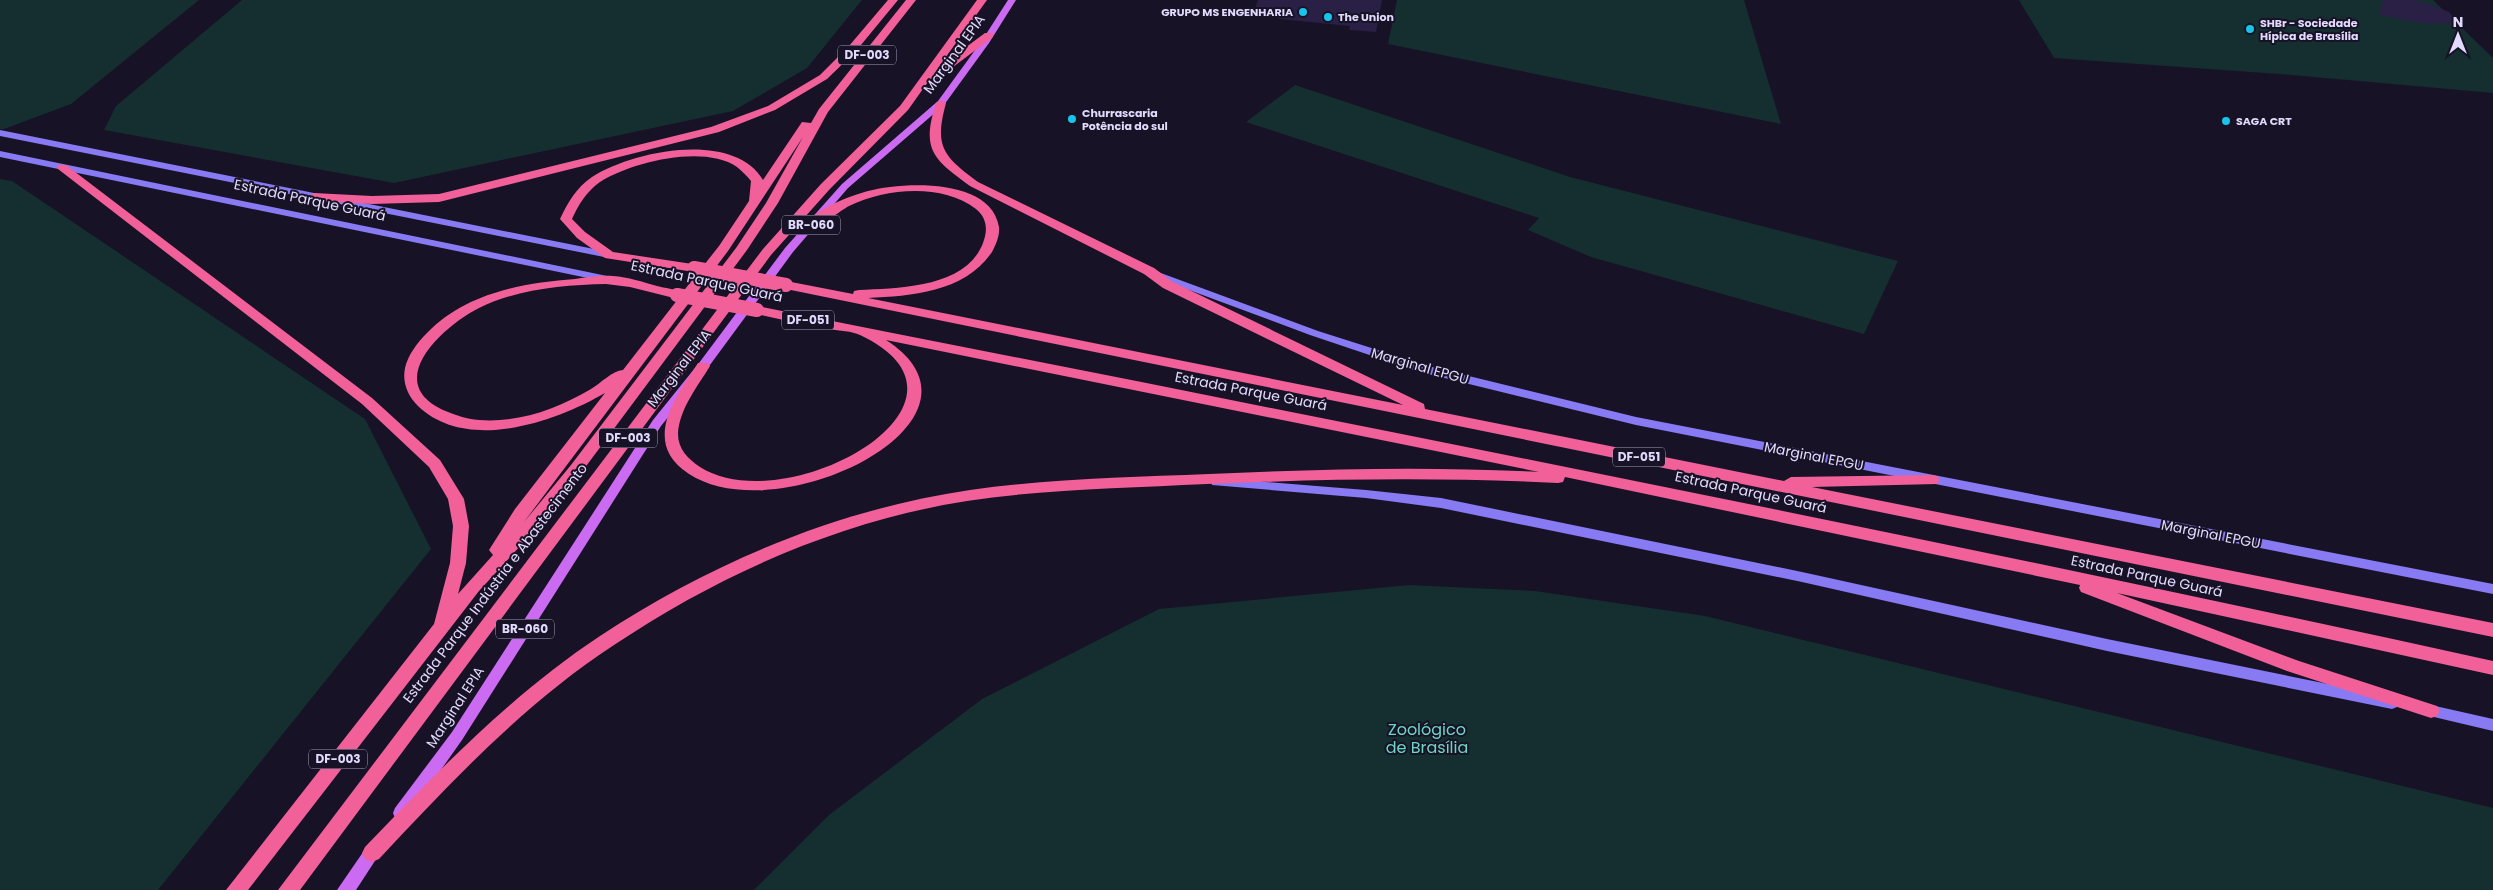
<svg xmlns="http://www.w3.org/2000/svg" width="2493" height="890" viewBox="0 0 2493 890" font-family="Poppins,sans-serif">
  <rect width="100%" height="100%" fill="#171226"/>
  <g fill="#152e30">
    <polygon points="0,0 199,0 71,104 4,129 0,129"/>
    <polygon points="242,0 862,0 807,68 733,111 394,183 104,130 116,106"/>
    <polygon points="1397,0 1744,0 1781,124 1388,44"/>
    <polygon points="2019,0 2433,0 2493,58 2493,93 2279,74 2054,58"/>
    <polygon points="1295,85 1570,177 1898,261 1864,334 1591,257 1528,230 1539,218 1246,122"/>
    <polygon points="0,179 12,181 365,419 431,549 158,890 0,890"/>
    <polygon points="1409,585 1535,591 1705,616 2493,808 2493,890 754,890 829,815 982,699 1159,609"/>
  </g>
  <g fill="#2a2045">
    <polygon points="1258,0 1382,0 1376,32 1349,30 1350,26 1280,19 1254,11"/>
    <polygon points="2383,0 2412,0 2429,4 2449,12 2459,24 2421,23 2379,15"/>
  </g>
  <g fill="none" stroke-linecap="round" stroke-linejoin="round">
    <g fill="#877af3" fill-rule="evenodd">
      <polygon points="0,130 609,252 614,255 609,258 0,136"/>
      <polygon points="0,151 612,277 617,280 612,283 0,157"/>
      <polygon points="1150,269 1318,331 1428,366 1636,417 2493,584 2493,594 1636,425 1420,372 1310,335 1146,274 1145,272 1146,270"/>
      <polygon points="1217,478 1366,490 1441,498 1802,572 2107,639 2392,697 2397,699 2400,703 2397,707 2392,709 2107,651 1802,582 1441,508 1366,498 1212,485 1211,482 1212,479"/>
      <polygon points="2422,703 2493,719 2493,731 2417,713 2414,709 2417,705"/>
    </g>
    <g fill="#cb6bf2" fill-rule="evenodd">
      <polygon points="1008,0 1016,0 989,43 944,105 848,188 793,252 707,369 661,426 462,740 407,818 401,820 395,818 393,813 395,808 452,732 653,420 699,363 785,248 842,184 938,101 981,42"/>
      <polygon points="376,840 382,842 384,847 356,890 337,890 370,842"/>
    </g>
    <g fill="#f16099" fill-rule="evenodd">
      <polygon points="888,0 898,0 856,51 827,79 775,110 719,132 439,202 372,204 314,201 308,197 314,193 372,196 439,194 711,127 768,106 820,75 849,46"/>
      <path d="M906,0h10l-88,112 -50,91 -31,47 -166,223 -37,47 -65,71 -231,299h-22l208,-266 16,-61 3,-37 -5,-27 -19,-32 -67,-63 -304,-235v-4h8l306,233 68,62 24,39 5,27 -3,37 -8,31 35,-39 -4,-5 26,-41 90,-116c-50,29 -138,60 -187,13 -10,-10 -16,-23 -13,-38 3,-13 12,-25 22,-35 39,-40 95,-50 148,-54 13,-2 26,-4 38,-3 15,1 30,6 44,10 8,2 18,3 25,7l37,-47 30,-45 2,-20c-4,-5 -9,-10 -14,-14 -33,-23 -106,-5 -137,15 -14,10 -21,22 -28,37l13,13 28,20 86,13 1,3 -6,4 -89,-14 -28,-20 -17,-19c8,-17 16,-31 32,-42 41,-26 141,-47 171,3l39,-58 9,1 8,-14zM803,137l-37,66 -30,45 -165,217 -47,57 204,-271zM606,284l24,3 48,12 -55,71c-11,1 -22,13 -32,19 -34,20 -72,34 -112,31 -13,-1 -24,-5 -36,-10 -62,-29 2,-85 36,-102 38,-19 85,-23 127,-24z"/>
      <polygon points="977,0 987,0 938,68 985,33 993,33 993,37 937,79 930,79 908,110 829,190 771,255 300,890 278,890 763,249 821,184 900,106"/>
      <path d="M941,100l5,3c-12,44 -3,53 32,79l176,86 19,14 251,122 1,5 359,72 7,-4 141,-2 5,1 3,4 -3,4 -125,3 681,136v14l-1712,-349 -2,-3 2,-3 5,-1 67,13 1,-3 5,-1c40,-2 107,-2 124,-47 5,-13 4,-25 -7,-34 -34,-26 -90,-21 -127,-3 -11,6 -28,22 -40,19l-2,-3c11,-14 43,-26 61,-31 34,-9 123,-14 131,36 1,8 -3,18 -7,25 -27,40 -80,44 -124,46l535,107 -240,-117 -19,-14 -174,-88c-37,-27 -49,-36 -34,-83z"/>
      <path d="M757,306c579,115 1159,228 1736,355v14l-376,-82 182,68 138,45 3,5 -3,5 -6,2 -144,-47 -206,-79 -2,-4 1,-3 -515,-108 -2,5 -5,1c-117,-6 -234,-4 -351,1 -80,4 -161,5 -240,17 -127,20 -247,73 -353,144 -90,59 -162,136 -235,214l-7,3 -7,-3 -3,-6 3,-6c74,-77 146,-152 235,-211 110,-73 239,-127 370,-146 79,-11 160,-13 239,-16 110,-5 220,-8 330,-2l-653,-132c123,79 -106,193 -197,134 -48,-31 -14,-76 9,-111h10l2,3c-12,20 -31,43 -32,68 0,15 10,25 22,33 87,55 302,-65 160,-132 -8,-4 -21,-4 -30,-6 -26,-5 -52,-10 -78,-16l-2,-3z"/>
    </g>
    <g stroke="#f16099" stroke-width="14">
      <polyline points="694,268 786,285"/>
      <polyline points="677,295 757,310"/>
    </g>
  </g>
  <g fill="#18c4ea" stroke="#171226" stroke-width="2">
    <circle cx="1303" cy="12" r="5"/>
    <circle cx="1328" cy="17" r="5"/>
    <circle cx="2250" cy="29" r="5"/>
    <circle cx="1072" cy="119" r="5"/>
    <circle cx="2226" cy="121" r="5"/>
  </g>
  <g text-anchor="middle" stroke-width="4" stroke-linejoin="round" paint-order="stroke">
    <g font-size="11" font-weight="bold" fill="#e1dafc" stroke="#171226" text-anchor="start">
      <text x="1293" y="16" text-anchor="end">GRUPO MS ENGENHARIA</text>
      <text x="1338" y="21">The Union</text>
      <text x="2260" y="27">SHBr - Sociedade<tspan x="2260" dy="13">Hípica de Brasília</tspan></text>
      <text x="1082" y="117">Churrascaria<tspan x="1082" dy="13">Potência do sul</tspan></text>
      <text x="2236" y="125">SAGA CRT</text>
    </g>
    <g fill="#171226" stroke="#a49ebc" stroke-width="1">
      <rect x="838" y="45.5" width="58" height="19" rx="4"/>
      <rect x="782" y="215.5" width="58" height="19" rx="4"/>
      <rect x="782" y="310.5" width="52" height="19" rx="4"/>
      <rect x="599" y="428.5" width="58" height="19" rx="4"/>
      <rect x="1613" y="447.5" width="52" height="19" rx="4"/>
      <rect x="496" y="619.5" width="58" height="19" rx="4"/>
      <rect x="309" y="749.5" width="58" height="19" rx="4"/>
    </g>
    <g font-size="12" font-weight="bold" fill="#e1dafc">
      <text x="867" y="59">DF-003</text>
      <text x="811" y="229">BR-060</text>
      <text x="808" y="324">DF-051</text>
      <text x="628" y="442">DF-003</text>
      <text x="1639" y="461">DF-051</text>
      <text x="525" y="633">BR-060</text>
      <text x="338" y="763">DF-003</text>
    </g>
    <g font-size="14" fill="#e1dafc" stroke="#171226">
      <text transform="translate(954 54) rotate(-54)" y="5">Marginal EPIA</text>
      <text transform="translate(310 200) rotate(12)" y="5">Estrada Parque Guará</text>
      <text transform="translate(707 281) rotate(12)" y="5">Estrada Parque Guará</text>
      <text transform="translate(1420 366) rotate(16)" y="5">Marginal EPGU</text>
      <text transform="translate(679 368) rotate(-52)" y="5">Marginal EPIA</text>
      <text transform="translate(1251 391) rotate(11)" y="5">Estrada Parque Guará</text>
      <text transform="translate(1814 456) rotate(11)" y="5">Marginal EPGU</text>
      <text transform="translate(1751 492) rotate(12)" y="5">Estrada Parque Guará</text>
      <text transform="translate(2211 534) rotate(11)" y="5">Marginal EPGU</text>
      <text transform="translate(2147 576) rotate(12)" y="5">Estrada Parque Guará</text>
      <text transform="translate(495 583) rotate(-53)" y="5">Estrada Parque Indústria e Abastecimento</text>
      <text transform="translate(455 707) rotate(-57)" y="5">Marginal EPIA</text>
    </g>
    <g font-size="16" fill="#6cd6c4" stroke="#171226">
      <text x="1427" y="735">Zoológico<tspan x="1427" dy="18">de Brasília</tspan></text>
    </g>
  </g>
  <g transform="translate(2458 35)" stroke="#171226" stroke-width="4" paint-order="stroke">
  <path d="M0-4L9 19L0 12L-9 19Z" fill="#e1dafc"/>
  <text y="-8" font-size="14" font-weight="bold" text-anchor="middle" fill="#e1dafc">N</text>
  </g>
</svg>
